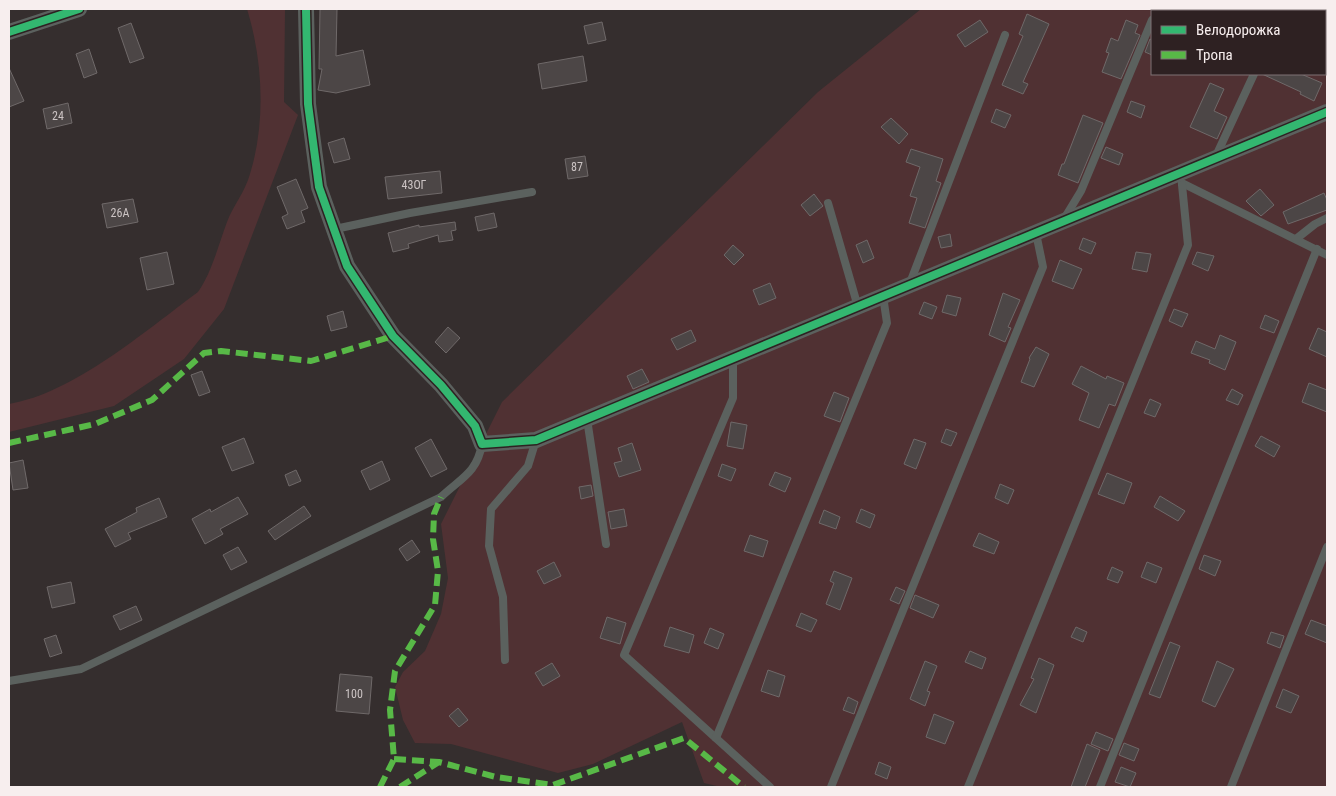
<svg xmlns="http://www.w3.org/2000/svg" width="1336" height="796" viewBox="0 0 1336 796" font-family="'Roboto Condensed',sans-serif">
  <rect width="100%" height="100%" fill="#352e2e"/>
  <g fill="#503133" fill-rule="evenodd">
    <path d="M247,9h38l-1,93 14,13 -74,194 -40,50 -70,47 -105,26v-28c65,-11 136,-73 189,-112 14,-20 20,-46 29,-70 6,-16 18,-30 23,-48 16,-52 13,-113 -3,-165z"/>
    <path d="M921,9h406v778h-606l-17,-4 -22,-61 -89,42 -35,9 -107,-29 -36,-1 -12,-23 -8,-33 8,-15 22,-21 16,-37 7,-36 -7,-54 61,-122 316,-310zM1152,11h173v63h-173z"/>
  </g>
  <g fill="#4c4646" stroke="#6f6969">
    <polygon points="320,9 337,9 336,56 363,50 370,85 336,93 318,90 322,69 319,69"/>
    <polygon points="1027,14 1049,24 1023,82 1028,84 1023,94 1002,85 1023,36 1019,34"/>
    <polygon points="980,20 988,32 965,47 957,35"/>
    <polygon points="1126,20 1138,25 1135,33 1140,35 1121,79 1102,72 1109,53 1106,52 1111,38 1118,41"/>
    <polygon points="602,22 606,40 588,44 584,26"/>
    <polygon points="131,23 144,58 130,63 118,28"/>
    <polygon points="1150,39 1152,40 1152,55 1145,52"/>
    <polygon points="89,49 97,73 84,78 76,54"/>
    <polygon points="583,56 587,81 542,89 538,64"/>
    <polygon points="9,68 24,101 9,107"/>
    <polygon points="1262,74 1301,74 1322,83 1314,101 1300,94 1301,92"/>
    <polygon points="1210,83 1224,89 1214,111 1227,117 1217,139 1190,127"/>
    <polygon points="1131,101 1145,106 1141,118 1127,112"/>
    <polygon points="68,103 72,123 47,129 43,109"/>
    <polygon points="996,109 1011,115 1005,128 991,122"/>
    <polygon points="1083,115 1103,123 1078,183 1058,175 1062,164 1064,164"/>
    <polygon points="891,118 908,134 899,144 881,127"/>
    <polygon points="344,138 350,159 334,163 328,143"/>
    <polygon points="1106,147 1123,154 1119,165 1101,158"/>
    <polygon points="911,149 943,159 936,181 941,183 925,228 909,223 917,198 910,196 920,167 906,162"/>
    <polygon points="585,156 588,176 568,179 565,159"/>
    <polygon points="440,171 442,193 388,199 385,177"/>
    <polygon points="296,179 308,208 301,211 305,222 287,229 282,217 288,214 277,187"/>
    <polygon points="1260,189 1274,205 1261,216 1246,201"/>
    <polygon points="1324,193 1327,200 1327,210 1288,224 1283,212"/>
    <polygon points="814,194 823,206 810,216 801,205"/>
    <polygon points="133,199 138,222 107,228 102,204"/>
    <polygon points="494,213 497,227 478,231 475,217"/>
    <polygon points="455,222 456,230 451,231 453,240 439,242 438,235 408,244 409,248 393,252 388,233 419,225 419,227"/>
    <polygon points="950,234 952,246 941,248 938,237"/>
    <polygon points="1083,238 1096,243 1091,254 1079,249"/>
    <polygon points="867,240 874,258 863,263 856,245"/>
    <polygon points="733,245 744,255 734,265 724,255"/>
    <polygon points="167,252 174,284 147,290 140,258"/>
    <polygon points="1136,252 1151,254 1147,272 1132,269"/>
    <polygon points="1197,252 1214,256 1208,271 1192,264"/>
    <polygon points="1060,260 1082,269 1073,289 1052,281"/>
    <polygon points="770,283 776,298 759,305 753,290"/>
    <polygon points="1003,293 1020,300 1008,327 1011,328 1005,342 989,335"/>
    <polygon points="947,295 961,298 956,316 942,312"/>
    <polygon points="924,302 937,307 932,319 919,314"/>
    <polygon points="1174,309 1188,314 1182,327 1169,321"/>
    <polygon points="343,311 347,327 331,331 327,316"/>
    <polygon points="1265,315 1279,321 1274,333 1260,328"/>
    <polygon points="448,327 460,338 446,353 435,342"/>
    <polygon points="1318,328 1327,332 1327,357 1309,349"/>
    <polygon points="691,330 696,341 677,350 671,339"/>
    <polygon points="1220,335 1236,342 1225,370 1209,363 1210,360 1191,353 1196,341 1215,349"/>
    <polygon points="1036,347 1049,354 1034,387 1021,382 1030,359 1029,358"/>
    <polygon points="1081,366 1106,379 1107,376 1124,383 1115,406 1109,404 1099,428 1079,420 1089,393 1072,384"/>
    <polygon points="642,369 649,382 633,389 627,376"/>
    <polygon points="202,371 210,392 199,396 191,375"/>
    <polygon points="1309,383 1327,390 1327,412 1302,402"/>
    <polygon points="1232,389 1243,395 1238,405 1226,400"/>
    <polygon points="834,392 849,398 840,422 824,416"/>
    <polygon points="1150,399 1161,404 1155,417 1144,413"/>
    <polygon points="731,422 747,425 743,449 727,446"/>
    <polygon points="946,429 957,433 951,446 941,442"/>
    <polygon points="1261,436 1280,446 1274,457 1255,446"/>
    <polygon points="244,438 254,463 232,471 222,447"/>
    <polygon points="431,439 447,469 431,477 415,448"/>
    <polygon points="914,439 926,443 916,469 904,464"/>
    <polygon points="632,443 641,470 619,477 614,463 622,461 618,448"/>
    <polygon points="23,460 28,488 13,490 9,463"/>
    <polygon points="382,461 390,480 370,490 361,471"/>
    <polygon points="722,464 736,469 731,481 718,476"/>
    <polygon points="296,470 301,481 289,486 285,475"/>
    <polygon points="775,472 791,478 785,492 769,485"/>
    <polygon points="1107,473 1132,483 1124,504 1098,494"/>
    <polygon points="1000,484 1014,490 1008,504 995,498"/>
    <polygon points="591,485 593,496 581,499 579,487"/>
    <polygon points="1160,496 1185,511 1178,521 1154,507"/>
    <polygon points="238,497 248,514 220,529 223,534 205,544 192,519 210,509 211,512"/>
    <polygon points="159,498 167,517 128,533 131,539 115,547 105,529 137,512 136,508"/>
    <polygon points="304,506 311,516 275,540 268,531"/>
    <polygon points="624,509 627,526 611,529 608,512"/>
    <polygon points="861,509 875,515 870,528 856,522"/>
    <polygon points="824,510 840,517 836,529 819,523"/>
    <polygon points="979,533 999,542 994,554 973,546"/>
    <polygon points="750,535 768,541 763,557 744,551"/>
    <polygon points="412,540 420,552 407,561 399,549"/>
    <polygon points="238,547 247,562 231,570 223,555"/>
    <polygon points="1204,555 1221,561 1215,576 1199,569"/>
    <polygon points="554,562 561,576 544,584 537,571"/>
    <polygon points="1147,562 1162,568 1156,583 1141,577"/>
    <polygon points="1112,567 1123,572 1118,583 1107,579"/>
    <polygon points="834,571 852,578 840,610 826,604 834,583 830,581"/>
    <polygon points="71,582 75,603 52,608 47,587"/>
    <polygon points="896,587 905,591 899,604 890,600"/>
    <polygon points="915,595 939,605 933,618 910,608"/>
    <polygon points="136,606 142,620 120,630 113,616"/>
    <polygon points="801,613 817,620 811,632 796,626"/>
    <polygon points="607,617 626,623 620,644 600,638"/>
    <polygon points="1311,620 1327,626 1327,643 1305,634"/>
    <polygon points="670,627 694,635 689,653 664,646"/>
    <polygon points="1076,627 1087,632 1083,642 1071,637"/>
    <polygon points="710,628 724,634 718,649 704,643"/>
    <polygon points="1271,632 1284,636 1280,648 1267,643"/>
    <polygon points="56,635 62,653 50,657 44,639"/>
    <polygon points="1170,642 1180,646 1160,698 1149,694"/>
    <polygon points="970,651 986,658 982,669 965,662"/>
    <polygon points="1039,658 1054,665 1036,713 1020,705 1034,679 1031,678"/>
    <polygon points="925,661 937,666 927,691 930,692 925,706 910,699"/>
    <polygon points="1217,661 1234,669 1215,707 1202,701"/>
    <polygon points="552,663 560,676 543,686 535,673"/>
    <polygon points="768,670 785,676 779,697 761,691"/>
    <polygon points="340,674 372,677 369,714 336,711"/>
    <polygon points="1283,689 1299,696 1291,713 1276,707"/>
    <polygon points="848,697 858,702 854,714 843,710"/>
    <polygon points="458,708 468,720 459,727 449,716"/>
    <polygon points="934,714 954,722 945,744 926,737"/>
    <polygon points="1096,732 1113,739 1108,751 1091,744"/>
    <polygon points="1124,743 1139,749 1134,761 1119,755"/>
    <polygon points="1087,744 1100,750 1085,787 1071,787"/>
    <polygon points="879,762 891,767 887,779 875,774"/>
    <polygon points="1121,767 1136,773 1130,787 1115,782"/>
  </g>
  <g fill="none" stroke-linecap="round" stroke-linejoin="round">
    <g stroke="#5b615e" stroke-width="8">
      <polyline points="1156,11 1157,9"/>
      <polyline points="1284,11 1285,9"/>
      <polyline points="1216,156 1254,74"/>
      <polyline points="1182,183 1327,255"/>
      <polyline points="828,203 858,307"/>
      <polyline points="1064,219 1081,191 1152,20"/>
      <polyline points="335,229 410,213 532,192"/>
      <polyline points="1296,239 1315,224 1327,218"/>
      <polyline points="910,283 1005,35"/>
      <polyline points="733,359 733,398 624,655 770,787"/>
      <polyline points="587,419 606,544"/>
      <polyline points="505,660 503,597 489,546 491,509 528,466 536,440"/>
      <path d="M9,681l72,-12 360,-172c20,-19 36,-24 41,-53"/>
      <polyline points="716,738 887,323 883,296"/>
      <polyline points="831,787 1043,267 1036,233"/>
      <polyline points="968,787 1188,245 1182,185"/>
      <polyline points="1100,787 1317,249"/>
      <polyline points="1231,787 1327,547"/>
    </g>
    <g stroke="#5b615e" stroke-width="16">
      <polyline points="306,9 308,104 319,187 347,266 393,336 441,385 475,426 482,444 536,440 1327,112"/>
      <polyline points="9,32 79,9"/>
    </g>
    <g stroke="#58b947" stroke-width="6" stroke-dasharray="12 6" stroke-linecap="butt">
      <polyline points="9,443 95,424 152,400 204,353 221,351 311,361 393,336"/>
      <polyline points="394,759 439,762 496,777 553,785 684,738 744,787"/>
      <polyline points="380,787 394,759 390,710 395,671 435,605 438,571 433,539 434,514 441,497"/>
      <polyline points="400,787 439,762"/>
    </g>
    <defs>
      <g id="cycleway">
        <polyline points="306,9 308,104 319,187 347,266 393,336 441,385 475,426 482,444 536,440 1327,112"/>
        <polyline points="9,32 79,9"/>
      </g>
    </defs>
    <use href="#cycleway" stroke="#2e2122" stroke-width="11"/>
    <use href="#cycleway" stroke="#33b770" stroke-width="8"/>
  </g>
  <g text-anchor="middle" stroke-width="5" stroke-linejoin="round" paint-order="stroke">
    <g font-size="12" fill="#ccc4c4">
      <text x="58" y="120">24</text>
      <text x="577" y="171">87</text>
      <text x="414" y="189">43ОГ</text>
      <text x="120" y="217">26А</text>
      <text x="354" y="698">100</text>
    </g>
  </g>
  <rect width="1336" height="796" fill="none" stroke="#f7eeee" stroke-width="20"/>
  <rect x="1151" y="10" width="175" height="65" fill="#2e2122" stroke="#7e7374"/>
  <rect x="1161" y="26" width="25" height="8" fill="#33b770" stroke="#7e7374"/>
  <text x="1196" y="35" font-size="15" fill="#f7eeee">Велодорожка</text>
  <rect x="1161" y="51" width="25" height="8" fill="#58b947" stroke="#7e7374"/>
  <text x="1196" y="60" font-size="15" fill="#f7eeee">Тропа</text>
</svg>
